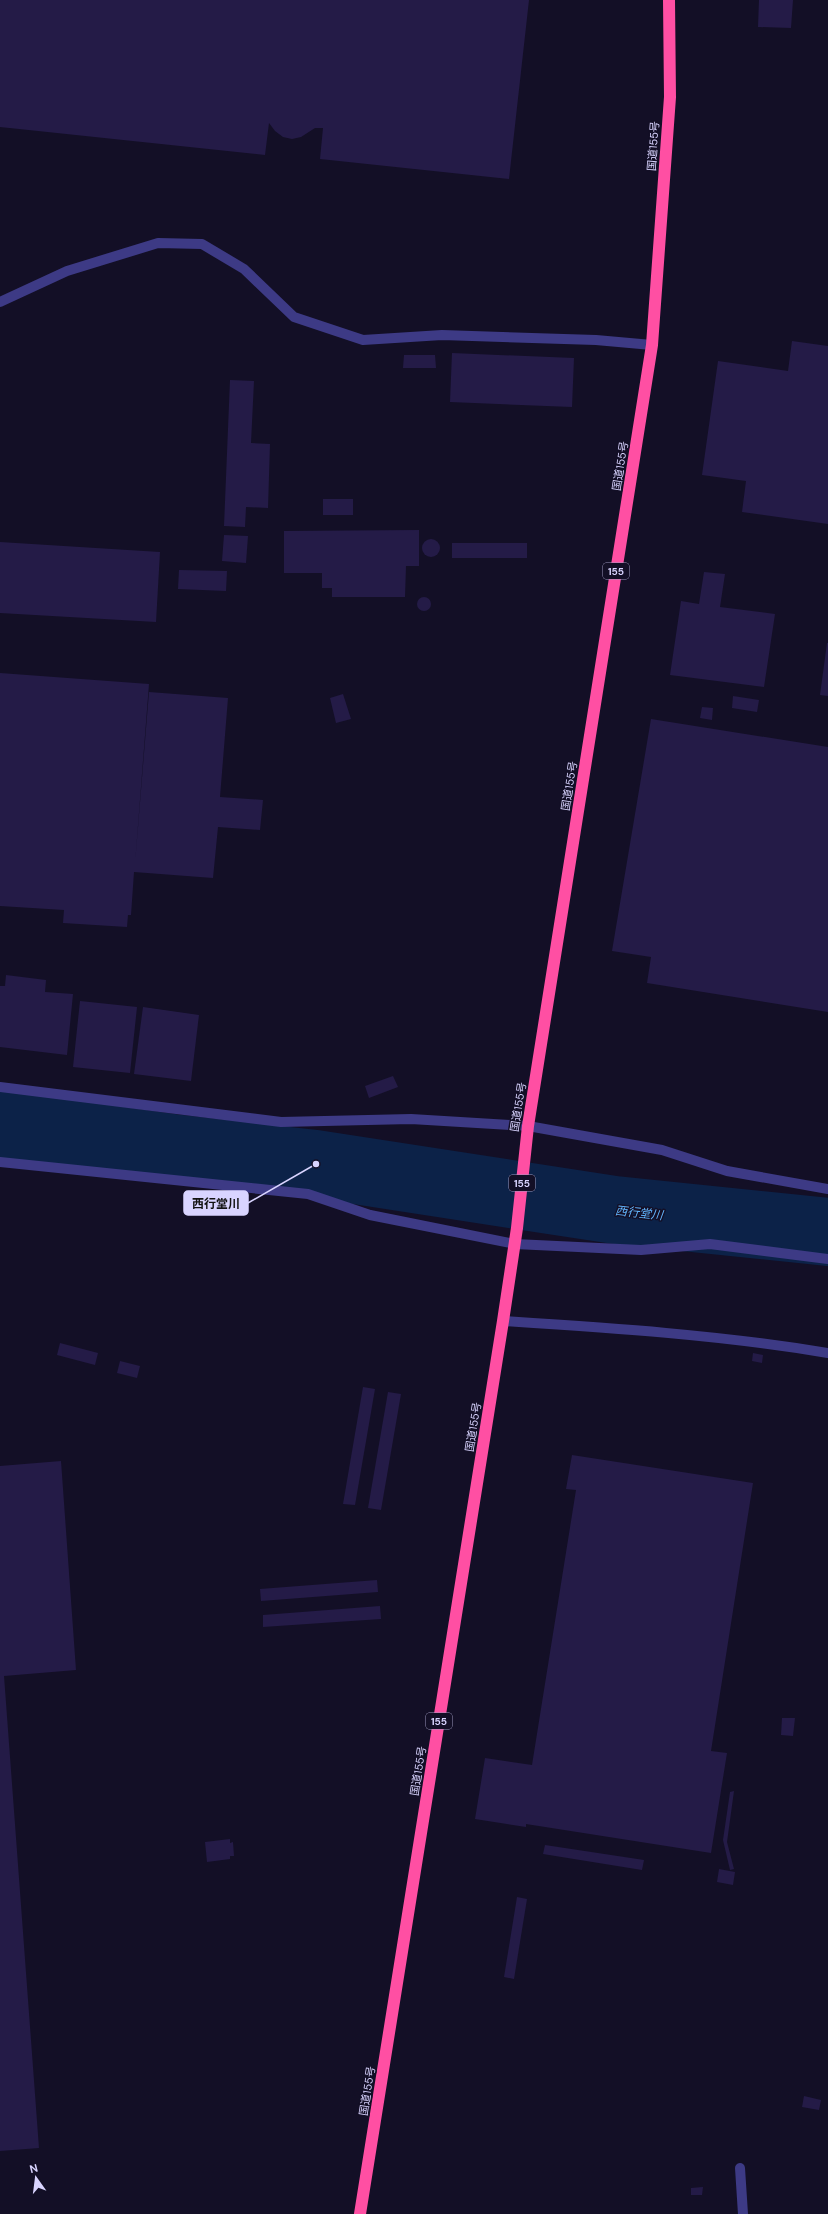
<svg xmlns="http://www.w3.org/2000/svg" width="828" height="2214" viewBox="0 0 828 2214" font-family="'DM Sans','Noto Sans JP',sans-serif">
  <rect width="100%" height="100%" fill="#130f26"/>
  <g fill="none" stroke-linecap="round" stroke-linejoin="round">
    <polyline stroke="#0c2248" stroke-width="68" points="0,1124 172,1148 316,1164 615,1210 828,1232"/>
  </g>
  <g fill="#241b47">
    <polygon points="0,0 529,0 509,179 320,159 323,128 315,128 301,137 292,139 283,137 275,131 269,123 265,155 0,127"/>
    <polygon points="759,0 793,0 791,28 758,27"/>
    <polygon points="792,341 828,346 828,524 742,512 746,481 702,475 718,361 788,371"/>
    <polygon points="452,353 574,358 572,407 450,402"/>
    <polygon points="404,355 435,355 436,368 403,368"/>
    <polygon points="230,380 254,381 251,443 270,444 268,508 246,507 245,527 224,526"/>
    <rect x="323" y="499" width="30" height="16"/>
    <polygon points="419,530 419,566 406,566 405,597 332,597 332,588 322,588 322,573 284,573 284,531"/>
    <polygon points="224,535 248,536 246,563 222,561"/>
    <circle cx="431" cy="548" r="9"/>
    <polygon points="0,542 160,552 156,622 0,613"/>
    <rect x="452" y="543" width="75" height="15"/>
    <polygon points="179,570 227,571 226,591 178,589"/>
    <polygon points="704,572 725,574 720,607 775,614 764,687 670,675 681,601 699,604"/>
    <circle cx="424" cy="604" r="7"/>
    <polygon points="827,643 828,643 828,696 820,695"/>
    <polygon points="0,673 149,684 135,864 149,692 228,698 220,797 263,800 260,830 218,827 213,878 134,872 131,915 128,915 127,927 63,923 64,910 0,906"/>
    <polygon points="343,694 351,719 336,723 330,698"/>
    <polygon points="733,696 759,700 757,712 732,708"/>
    <polygon points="702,707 713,708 712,720 700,718"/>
    <polygon points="651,719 828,747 828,1012 647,983 651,957 612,951"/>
    <polygon points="6,975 46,980 45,992 73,994 67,1055 0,1047 0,986 5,986"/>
    <polygon points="80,1001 137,1007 130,1073 73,1067"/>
    <polygon points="143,1007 199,1015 191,1081 134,1074"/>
    <polygon points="393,1076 398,1087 369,1098 365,1086"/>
    <polygon points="60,1343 98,1353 95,1365 57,1355"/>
    <polygon points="753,1353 763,1355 762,1363 752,1361"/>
    <polygon points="120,1361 140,1366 137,1378 117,1373"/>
    <polygon points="363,1387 375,1389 355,1505 343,1504"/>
    <polygon points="388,1392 401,1394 381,1510 368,1508"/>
    <polygon points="572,1455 753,1483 711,1751 727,1753 711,1853 526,1824 526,1827 475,1819 485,1758 532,1765 576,1490 566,1489"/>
    <polygon points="61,1461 76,1670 4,1676 39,2148 0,2151 0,1466"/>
    <polygon points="377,1580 378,1592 261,1601 260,1589"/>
    <polygon points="380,1606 381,1619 263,1627 263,1615"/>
    <polygon points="782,1718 795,1718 793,1736 781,1735"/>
    <polygon points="734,1791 727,1842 734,1869 730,1870 723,1840 730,1792"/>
    <polygon points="230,1839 230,1843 233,1842 234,1856 230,1856 230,1859 207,1862 205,1842"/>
    <polygon points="545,1845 644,1860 642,1870 543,1854"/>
    <polygon points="719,1869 735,1872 733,1885 717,1882"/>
    <polygon points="517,1897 527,1899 514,1979 504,1977"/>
    <polygon points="804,2096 821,2100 819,2110 802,2107"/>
    <polygon points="703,2187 702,2195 691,2195 691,2188"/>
  </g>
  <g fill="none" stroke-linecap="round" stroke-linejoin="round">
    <polyline stroke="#3d3a85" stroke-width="10" points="0,302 67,271 158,243 202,244 244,269 294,317 363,340 442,335 596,340 652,345"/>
    <g stroke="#3d3a85" stroke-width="10">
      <polyline points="0,1087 281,1122 411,1119 528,1126 662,1150 727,1171 828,1189"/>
      <polyline points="0,1162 308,1194 370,1215 515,1244 641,1250 710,1244 828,1259"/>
      <path d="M503,1321c109,7 217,14 325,32"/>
      <polyline points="740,2168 743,2214"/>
    </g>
    <polyline stroke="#ff4fa3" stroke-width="12" points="360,2214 503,1321 517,1228 528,1126 652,345 670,97 669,0"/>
  </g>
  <g text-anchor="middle" stroke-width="3" stroke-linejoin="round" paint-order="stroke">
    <g fill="#130f26" stroke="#9e99be" stroke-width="1">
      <rect x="603" y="563" width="26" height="16" rx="3"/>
      <rect x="509" y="1175" width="26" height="16" rx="3"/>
      <rect x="426" y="1713" width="26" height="16" rx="3"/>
    </g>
    <g font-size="10" font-weight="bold" fill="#d9d4ff">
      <text x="616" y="575">155</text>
      <text x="522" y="1187">155</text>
      <text x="439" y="1725">155</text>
    </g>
    <g font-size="11" fill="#d9d4ff" stroke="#130f26">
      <text transform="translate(653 146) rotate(-86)" y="4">国道155号</text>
      <text transform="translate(620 466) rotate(-81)" y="4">国道155号</text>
      <text transform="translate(569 786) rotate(-81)" y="4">国道155号</text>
      <text transform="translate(518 1107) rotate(-81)" y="4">国道155号</text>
      <text transform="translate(473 1427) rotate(-81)" y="4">国道155号</text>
      <text transform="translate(418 1771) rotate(-81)" y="4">国道155号</text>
      <text transform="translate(367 2091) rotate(-81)" y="4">国道155号</text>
    </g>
    <g font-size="12" font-style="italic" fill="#62b6ff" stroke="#130f26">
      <text transform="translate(639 1213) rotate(6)" y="4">西行堂川</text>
    </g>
  </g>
  <path fill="none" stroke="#d9d4ff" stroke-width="1.5" d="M316 1164L248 1203"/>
  <circle fill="#d9d4ff" stroke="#130f26" stroke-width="1.5" cx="316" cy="1164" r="4"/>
  <rect fill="#d9d4ff" stroke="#d9d4ff" stroke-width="1.5" x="184" y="1191" width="64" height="24" rx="4"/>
  <g font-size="12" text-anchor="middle" font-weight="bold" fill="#111">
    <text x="216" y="1208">西行堂川</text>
  </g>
  <g transform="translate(36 2178) rotate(346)" stroke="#130f26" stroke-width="3" paint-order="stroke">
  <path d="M0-3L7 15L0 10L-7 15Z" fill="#d9d4ff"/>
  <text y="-6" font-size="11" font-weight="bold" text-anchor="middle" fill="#d9d4ff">N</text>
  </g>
</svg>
